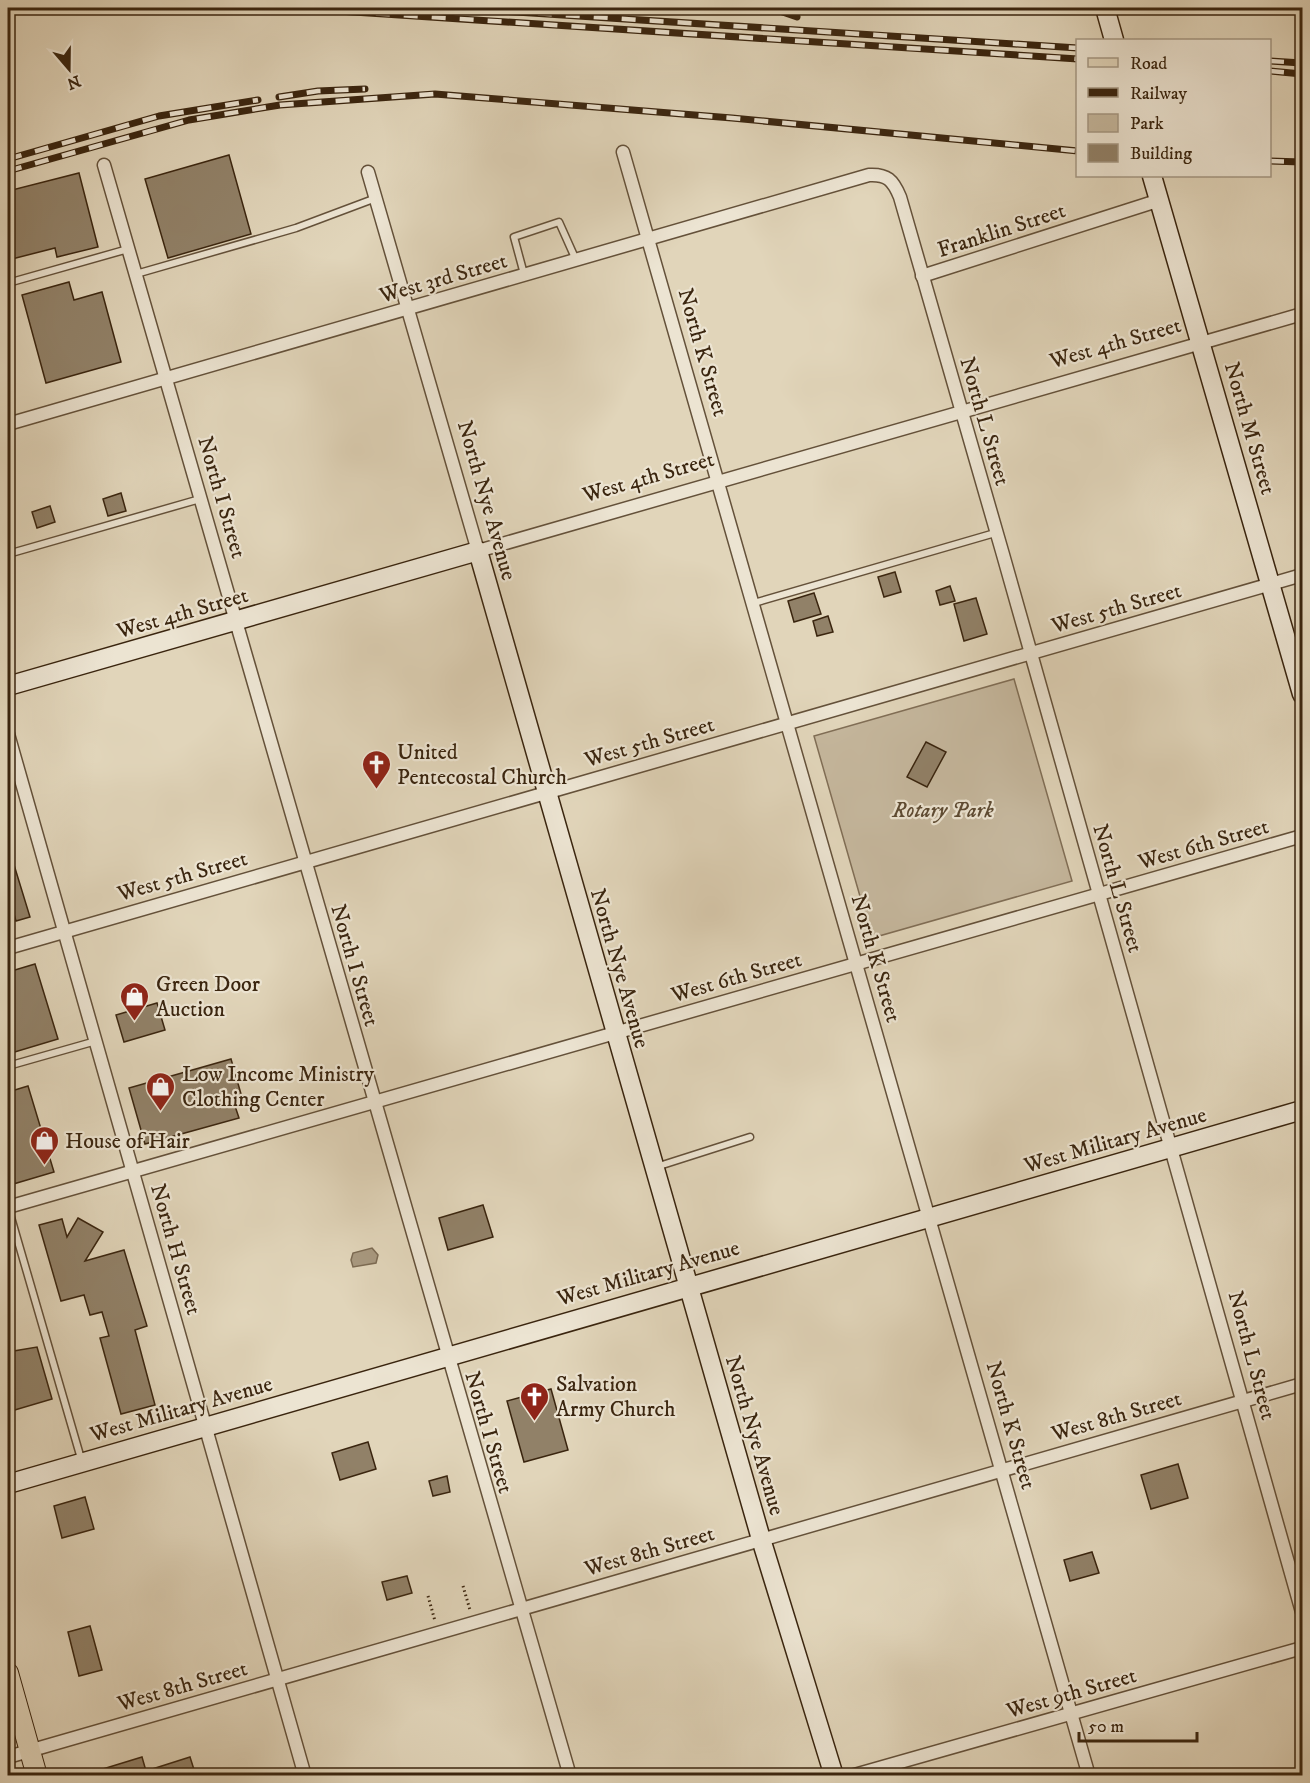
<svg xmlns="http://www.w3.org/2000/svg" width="1310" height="1783" viewBox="0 0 1310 1783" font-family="'IM FELL DW Pica',serif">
  <rect width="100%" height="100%" fill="#e1d5ba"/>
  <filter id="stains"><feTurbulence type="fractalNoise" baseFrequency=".00333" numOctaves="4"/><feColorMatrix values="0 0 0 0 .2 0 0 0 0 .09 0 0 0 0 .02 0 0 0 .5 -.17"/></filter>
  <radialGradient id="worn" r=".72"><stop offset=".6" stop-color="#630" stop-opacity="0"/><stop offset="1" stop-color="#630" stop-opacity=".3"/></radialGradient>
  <polygon fill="#c5b79d" stroke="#806e56" stroke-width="1.5" points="1014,679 1072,881 872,938 814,736"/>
  <polygon fill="#a89980" stroke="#7c6b53" stroke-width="1.5" points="372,1248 378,1255 376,1263 353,1267 351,1260 353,1253"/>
  <g fill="#918168" stroke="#3a250f" stroke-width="1.5">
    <polygon points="229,155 251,234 168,258 145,179"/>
    <polygon points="79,173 98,247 57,257 55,248 8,260 8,191"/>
    <polygon points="69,282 74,300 102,292 121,362 46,383 22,295"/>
    <polygon points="121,493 126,511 108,516 103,499"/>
    <polygon points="50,506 55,522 37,528 32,512"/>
    <polygon points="895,572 901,592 884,597 878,577"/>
    <polygon points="950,586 955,601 940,605 936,591"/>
    <polygon points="814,593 821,614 794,622 788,601"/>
    <polygon points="976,598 987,634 964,641 954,604"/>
    <polygon points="828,616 833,632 817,636 813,621"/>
    <polygon points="926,742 946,752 927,787 907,777"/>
    <polygon points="8,855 11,855 30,917 16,921 8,893"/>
    <polygon points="35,964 58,1039 8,1054 8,972"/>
    <polygon points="157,1003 165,1030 124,1042 116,1015"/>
    <polygon points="231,1059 243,1101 234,1103 239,1118 145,1144 129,1088"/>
    <polygon points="28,1086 54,1172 10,1185 8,1177 8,1092"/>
    <polygon points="483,1205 493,1237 448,1250 439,1218"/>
    <polygon points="78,1218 103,1232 85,1261 124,1250 147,1326 135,1330 155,1405 121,1414 100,1338 109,1336 102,1312 90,1315 84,1295 61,1301 39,1225 62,1219 67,1237"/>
    <polygon points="37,1347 52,1399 8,1412 8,1352"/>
    <polygon points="551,1389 568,1450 524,1462 507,1401"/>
    <polygon points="368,1442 376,1469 340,1480 332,1453"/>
    <polygon points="1178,1464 1188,1498 1151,1509 1141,1475"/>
    <polygon points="447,1476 450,1492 433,1496 429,1481"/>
    <polygon points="85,1497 94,1529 62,1538 54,1506"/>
    <polygon points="1092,1552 1099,1573 1070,1581 1064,1560"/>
    <polygon points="407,1576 412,1593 387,1600 382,1582"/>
    <polygon points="90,1626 102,1670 79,1676 68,1632"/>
    <polygon points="142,1757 146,1771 190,1757 196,1776 94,1776 93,1772"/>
  </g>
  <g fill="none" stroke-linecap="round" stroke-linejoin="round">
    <defs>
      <g id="lane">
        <polyline points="136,274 296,228 376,198"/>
        <polyline points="524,274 514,237 559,222 576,260"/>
        <polyline points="8,283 128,249"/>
        <polyline points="8,554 200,499"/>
        <polyline points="754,603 995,533"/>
        <polyline points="8,1066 96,1041"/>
        <polyline points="656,1167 750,1137"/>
        <polyline points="8,1207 82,1462"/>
      </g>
      <g id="street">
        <polyline points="623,152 1089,1776"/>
        <polyline points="104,165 570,1776"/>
        <polyline points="368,172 478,551 1302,314"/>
        <polyline points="922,276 1160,200"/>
        <path d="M8,424l861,-249c18,-1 24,5 31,22 136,471 271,942 402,1415"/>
        <polyline points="8,734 305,1776"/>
        <polyline points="8,948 1302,575"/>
        <polyline points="8,1207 1302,836"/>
        <polyline points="8,1757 1302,1384"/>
        <polyline points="851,1776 1302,1648"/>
      </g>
      <g id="secondary">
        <polyline points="1105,8 1114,40"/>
        <polyline points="1152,176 1302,694"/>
        <polyline points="8,686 478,551 761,1539 834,1776"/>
        <polyline points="8,1484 1302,1110"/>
      </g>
      <polyline id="primary" points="8,1673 37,1776"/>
    </defs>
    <use href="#lane" stroke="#64513a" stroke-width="9"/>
    <use href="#street" stroke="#64513a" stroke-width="15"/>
    <use href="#secondary" stroke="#3a250f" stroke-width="21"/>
    <use href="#primary" stroke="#3a250f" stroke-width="22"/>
    <g stroke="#3a250f" stroke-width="3" stroke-dasharray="1.5 3" stroke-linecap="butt">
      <polyline points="463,1586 470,1610"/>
      <polyline points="428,1596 435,1621"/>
    </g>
    <use href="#lane" stroke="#ece4d2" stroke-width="6"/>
    <use href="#street" stroke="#ece4d2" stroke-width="12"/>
    <use href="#secondary" stroke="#ece4d2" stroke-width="18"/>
    <use href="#primary" stroke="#e1d5ba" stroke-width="20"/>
    <defs>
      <g id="rail">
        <polyline points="292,8 1078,59"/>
        <polyline points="454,8 1078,48"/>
        <polyline points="771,8 797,17"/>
        <polyline points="1270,61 1302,63"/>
        <polyline points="1270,71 1302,74"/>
        <polyline points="279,97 318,91 365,89"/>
        <polyline points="8,159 159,116 258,100"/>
        <polyline points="1270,161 1302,162"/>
        <polyline points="8,171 189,120 280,105 435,94 732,118 1078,151"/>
      </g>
    </defs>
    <use href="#rail" stroke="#3a250f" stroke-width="7"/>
    <use href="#rail" stroke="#ece4d2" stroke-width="4.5" stroke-dasharray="14" stroke-linecap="butt"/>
  </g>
  <defs>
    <symbol id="church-pin" viewBox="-11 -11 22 30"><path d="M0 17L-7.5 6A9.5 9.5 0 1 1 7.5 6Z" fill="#8f2418" stroke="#ece4d2"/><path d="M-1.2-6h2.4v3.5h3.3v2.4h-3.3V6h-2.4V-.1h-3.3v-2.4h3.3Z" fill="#fff"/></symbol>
    <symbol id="shop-pin" viewBox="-11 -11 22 30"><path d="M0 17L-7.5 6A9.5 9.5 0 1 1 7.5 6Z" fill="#8f2418" stroke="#ece4d2"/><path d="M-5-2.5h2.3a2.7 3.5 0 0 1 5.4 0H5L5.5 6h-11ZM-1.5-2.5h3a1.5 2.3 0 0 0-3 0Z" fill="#fff"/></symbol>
  </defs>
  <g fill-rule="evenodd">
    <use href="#church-pin" x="360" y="748" width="33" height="45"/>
    <use href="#shop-pin" x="118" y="980" width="33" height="45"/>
    <use href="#shop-pin" x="144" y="1070" width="33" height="45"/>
    <use href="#shop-pin" x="28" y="1124" width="33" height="45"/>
    <use href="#church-pin" x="518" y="1380" width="33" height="45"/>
  </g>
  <g text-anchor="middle" stroke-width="4.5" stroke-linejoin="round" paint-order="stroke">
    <g font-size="22" fill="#3a250f" stroke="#ece4d2">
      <text transform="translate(1001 229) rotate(-18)" y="8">Franklin Street</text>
      <text transform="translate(443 277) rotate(-16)" y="8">West 3rd Street</text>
      <text transform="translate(1115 342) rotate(-16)" y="8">West 4th Street</text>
      <text transform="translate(704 352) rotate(74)" y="8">North K Street</text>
      <text transform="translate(986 421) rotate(74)" y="8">North L Street</text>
      <text transform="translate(1251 428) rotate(74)" y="8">North M Street</text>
      <text transform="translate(648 476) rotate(-16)" y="8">West 4th Street</text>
      <text transform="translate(223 497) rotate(74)" y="8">North I Street</text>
      <text transform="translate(488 500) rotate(74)" y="8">North Nye Avenue</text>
      <text transform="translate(1116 607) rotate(-16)" y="8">West 5th Street</text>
      <text transform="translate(182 612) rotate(-16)" y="8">West 4th Street</text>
      <text transform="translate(649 741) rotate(-16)" y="8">West 5th Street</text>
      <text transform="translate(1203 843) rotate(-16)" y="8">West 6th Street</text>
      <text transform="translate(182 875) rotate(-16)" y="8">West 5th Street</text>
      <text transform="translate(1119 888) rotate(74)" y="8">North L Street</text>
      <text transform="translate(877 958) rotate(74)" y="8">North K Street</text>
      <text transform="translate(356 965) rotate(74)" y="8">North I Street</text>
      <text transform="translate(621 968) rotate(74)" y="8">North Nye Avenue</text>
      <text transform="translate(736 976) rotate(-16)" y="8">West 6th Street</text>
      <text transform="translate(1115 1139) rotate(-16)" y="8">West Military Avenue</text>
      <text transform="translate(177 1249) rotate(74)" y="8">North H Street</text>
      <text transform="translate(648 1272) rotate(-16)" y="8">West Military Avenue</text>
      <text transform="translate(1253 1355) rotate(75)" y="8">North L Street</text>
      <text transform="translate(181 1408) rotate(-16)" y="8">West Military Avenue</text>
      <text transform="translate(1116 1415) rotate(-16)" y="8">West 8th Street</text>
      <text transform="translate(1012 1425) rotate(74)" y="8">North K Street</text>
      <text transform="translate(490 1432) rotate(74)" y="8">North I Street</text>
      <text transform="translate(756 1435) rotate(74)" y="8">North Nye Avenue</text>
      <text transform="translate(649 1550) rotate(-16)" y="8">West 8th Street</text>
      <text transform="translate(182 1685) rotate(-16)" y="8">West 8th Street</text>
      <text transform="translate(1071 1692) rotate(-16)" y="8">West 9th Street</text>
    </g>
    <g font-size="22" fill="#3a250f" stroke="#ece4d2" text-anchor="start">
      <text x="397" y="759">United<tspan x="397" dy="25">Pentecostal Church</tspan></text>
      <text x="156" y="991">Green Door<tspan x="156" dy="25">Auction</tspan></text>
      <text x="182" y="1081">Low Income Ministry<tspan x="182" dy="25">Clothing Center</tspan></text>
      <text x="65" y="1148">House of Hair</text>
      <text x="556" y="1391">Salvation<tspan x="556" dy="25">Army Church</tspan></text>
    </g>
    <g font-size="22" font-style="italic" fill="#5d4a32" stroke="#ece4d2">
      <text x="943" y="817">Rotary Park</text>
    </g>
  </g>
  <rect width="1310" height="1783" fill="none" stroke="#e1d5ba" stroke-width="30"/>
  <rect x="9" y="9" width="1292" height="1765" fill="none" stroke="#3a250f" stroke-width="3"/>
  <rect x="15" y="15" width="1280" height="1753" fill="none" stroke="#3a250f" stroke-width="1.5"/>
  <rect x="1076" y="39" width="195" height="138" fill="#ece4d2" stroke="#a59884" stroke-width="1.5"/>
  <rect x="1088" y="58" width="30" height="9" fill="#e1d5ba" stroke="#a59884" stroke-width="1.5"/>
  <text x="1130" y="69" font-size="18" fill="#3a250f">Road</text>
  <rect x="1088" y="88" width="30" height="9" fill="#3a250f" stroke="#a59884" stroke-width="1.5"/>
  <text x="1130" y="99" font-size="18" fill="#3a250f">Railway</text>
  <rect x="1088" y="114" width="30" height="18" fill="#c5b79d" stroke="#a59884" stroke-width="1.5"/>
  <text x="1130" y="129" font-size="18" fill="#3a250f">Park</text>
  <rect x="1088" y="144" width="30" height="18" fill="#918168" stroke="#a59884" stroke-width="1.5"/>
  <text x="1130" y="159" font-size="18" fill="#3a250f">Building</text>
  <g transform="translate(69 69) rotate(160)" stroke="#ece4d2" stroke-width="4.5" paint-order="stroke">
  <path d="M0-4.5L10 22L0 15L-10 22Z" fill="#3a250f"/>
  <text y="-9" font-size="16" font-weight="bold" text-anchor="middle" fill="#3a250f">N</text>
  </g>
  <path d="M1079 1732v9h118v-9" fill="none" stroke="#3a250f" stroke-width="3"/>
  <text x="1088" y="1732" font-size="18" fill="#3a250f" stroke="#ece4d2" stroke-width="4.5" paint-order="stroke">50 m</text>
  <rect width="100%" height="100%" filter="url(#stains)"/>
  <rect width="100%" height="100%" fill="url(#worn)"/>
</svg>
